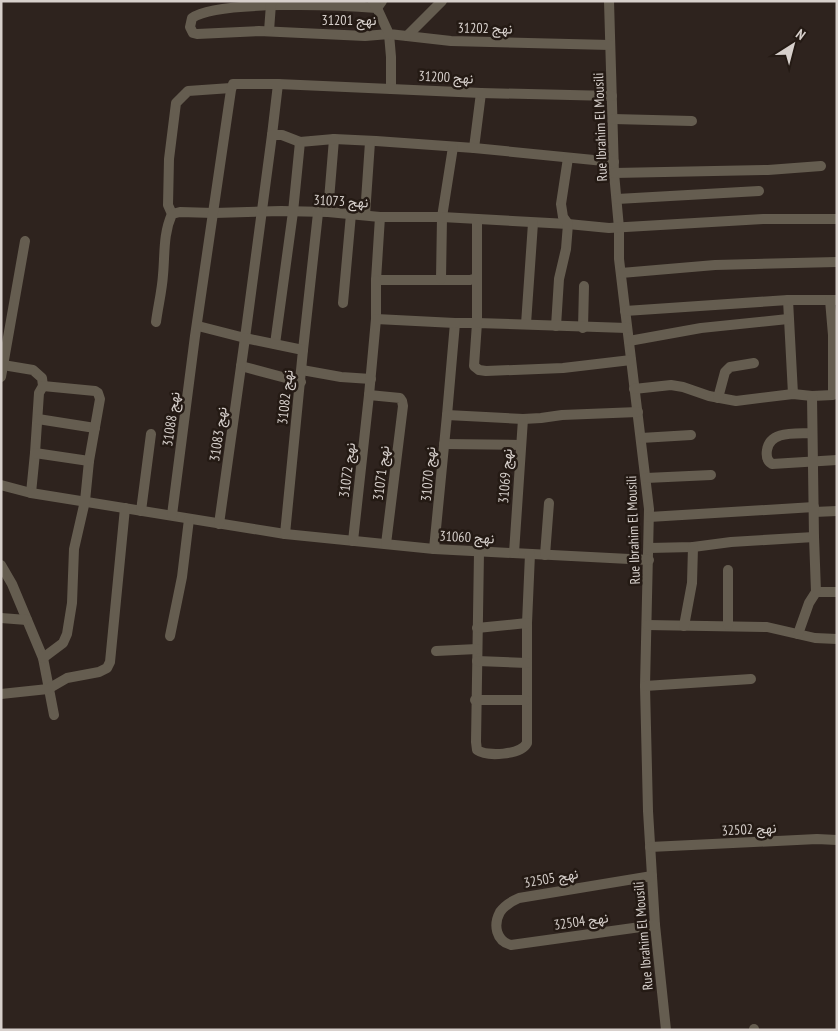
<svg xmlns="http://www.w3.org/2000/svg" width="838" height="1031" viewBox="0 0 838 1031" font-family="'PT Sans Narrow',Vazirmatn,sans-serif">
  <rect width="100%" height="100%" fill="#2e231e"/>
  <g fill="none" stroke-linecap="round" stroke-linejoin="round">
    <g stroke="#655d50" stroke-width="10">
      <path d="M382,1l-5,7c-36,-3 -160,-8 -185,10l-2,9 3,6 4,1 62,-3 106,5 24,-2 2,23v32"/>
      <polyline points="609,1 614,173 619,228 619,259 649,509 645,686 648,811 655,925 666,1030"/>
      <polyline points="373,3 377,8 389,34 451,41 610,45"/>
      <polyline points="269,31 271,4 273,1"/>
      <polyline points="407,36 442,1"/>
      <polyline points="613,119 692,121"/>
      <polyline points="272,135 278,84"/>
      <polyline points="474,148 481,93"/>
      <polyline points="614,173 768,170 821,166"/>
      <polyline points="617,199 759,191"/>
      <polyline points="328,212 334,139 376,141 474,148 614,162"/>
      <polyline points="172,214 168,205 169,159 176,103 188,91 231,88"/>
      <polyline points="365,215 370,142"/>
      <polyline points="380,217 376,280 470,280 477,278"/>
      <polyline points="621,273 715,265 837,262"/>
      <polyline points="441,279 442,217 453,147"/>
      <polyline points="788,300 793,394"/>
      <polyline points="343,303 351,214"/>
      <polyline points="625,311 788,300 836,300"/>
      <polyline points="376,319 376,280"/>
      <path d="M156,322c2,-16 6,-31 7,-47 2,-21 0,-41 9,-61l8,-2 34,1 67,-2 47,1 52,5h62l126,7 41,4 154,-9h74"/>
      <polyline points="526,324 533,223"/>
      <polyline points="198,326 245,338 272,135 282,135 300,142"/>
      <polyline points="556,326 559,279 566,249 568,224 563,217 561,204 568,158"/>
      <polyline points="583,328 584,286"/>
      <polyline points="627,328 477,323 474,366 479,370 486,371 563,368 631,360"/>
      <polyline points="629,341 701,328 788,319"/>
      <polyline points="275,344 293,212 300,142 334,139"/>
      <polyline points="303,350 318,213"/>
      <polyline points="3,365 33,370 42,378 43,386 39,393 35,453 31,493"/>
      <polyline points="241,366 301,382"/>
      <polyline points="302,370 341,377 371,379"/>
      <polyline points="1,377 25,241"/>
      <polyline points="634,389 671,385 683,387 709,396 736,401 793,394 812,396 833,395 833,335 830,300"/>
      <polyline points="718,398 725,372 730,367 754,363"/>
      <polyline points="447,415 455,323 477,323 477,220"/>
      <polyline points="38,419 95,428"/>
      <path d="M812,433c-16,1 -42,-3 -45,17 -1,6 0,11 5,14l65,-4"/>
      <polyline points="641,438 691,435"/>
      <polyline points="444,444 521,445"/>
      <polyline points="35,453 89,461"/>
      <polyline points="646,478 711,475"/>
      <polyline points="1,485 31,493 285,534 434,549 649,560"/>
      <polyline points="141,511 151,434"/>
      <polyline points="814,512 837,511"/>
      <polyline points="172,515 195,336 231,90 233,84 278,84 481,93 612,96"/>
      <polyline points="649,517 814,507"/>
      <polyline points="219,524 245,338 303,350 285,534"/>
      <polyline points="353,541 369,395"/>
      <polyline points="386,544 403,406 402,401 400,398 369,395 376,319 455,323"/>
      <polyline points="649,548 693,547 731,542 814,537"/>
      <polyline points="434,549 447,415 523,419 541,418 562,415 638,412"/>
      <path d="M479,552l-3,190 1,8c10,7 44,5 50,-7v-120l3,-69"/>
      <polyline points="514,553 523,419"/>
      <polyline points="545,555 549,503"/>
      <polyline points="1,565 12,584 43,658 54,715"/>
      <polyline points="816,592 837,592"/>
      <polyline points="1,618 27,620"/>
      <polyline points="647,625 767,627 815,638 837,639"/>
      <polyline points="728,625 728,570"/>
      <polyline points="684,626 692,583 693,547"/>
      <polyline points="477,628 527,623"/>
      <polyline points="798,634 809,603 816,592 814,537 812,396"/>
      <polyline points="170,636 182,577 189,519"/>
      <polyline points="436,651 477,649"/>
      <polyline points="43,658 63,643 67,634 72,603 74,549 85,501 89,461 100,399 98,393 95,391 43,386"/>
      <polyline points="477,661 527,663"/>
      <polyline points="645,686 751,679"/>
      <polyline points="1,694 48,689 67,678 99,672 107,668 110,662 125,508"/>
      <polyline points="475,700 526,700"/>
      <polyline points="650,847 817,839 837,840"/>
      <path d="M652,876l-133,22c-7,3 -14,7 -19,14 -7,13 -4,29 11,33l144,-20"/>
      <polyline points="754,1029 754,1030"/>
    </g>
  </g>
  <g text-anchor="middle" stroke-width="5" stroke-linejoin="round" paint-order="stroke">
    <g font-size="14" fill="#d7d0cc" stroke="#241a14">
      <text x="349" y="25">نهج 31201</text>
      <text transform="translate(485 28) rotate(1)" y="5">نهج 31202</text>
      <text transform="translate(446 77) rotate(3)" y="5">نهج 31200</text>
      <text transform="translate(600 127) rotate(-92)" y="5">Rue Ibrahim El Mousili</text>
      <text transform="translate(341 201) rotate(3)" y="5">نهج 31073</text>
      <text transform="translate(285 397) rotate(-84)" y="5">نهج 31082</text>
      <text transform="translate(171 419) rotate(-82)" y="5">نهج 31088</text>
      <text transform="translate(218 434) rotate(-82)" y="5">نهج 31083</text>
      <text transform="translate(347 470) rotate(-83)" y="5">نهج 31072</text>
      <text transform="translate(381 473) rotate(-83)" y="5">نهج 31071</text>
      <text transform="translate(428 474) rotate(-85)" y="5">نهج 31070</text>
      <text transform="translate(505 476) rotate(-86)" y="5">نهج 31069</text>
      <text transform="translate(633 530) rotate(-92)" y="5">Rue Ibrahim El Mousili</text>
      <text transform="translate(467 537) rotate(3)" y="5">نهج 31060</text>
      <text transform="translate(749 829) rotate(-3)" y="5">نهج 32502</text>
      <text transform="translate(551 878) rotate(-10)" y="5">نهج 32505</text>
      <text transform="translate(581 921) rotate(-8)" y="5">نهج 32504</text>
      <text transform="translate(643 936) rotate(-95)" y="5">Rue Ibrahim El Mousili</text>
    </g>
  </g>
  <rect width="838" height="1031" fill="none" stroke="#d7d0cc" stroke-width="5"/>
  <g transform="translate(793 45) rotate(36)" stroke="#241a14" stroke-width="4" paint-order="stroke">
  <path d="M0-4L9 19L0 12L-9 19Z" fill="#d7d0cc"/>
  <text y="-8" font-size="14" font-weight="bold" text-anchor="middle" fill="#d7d0cc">N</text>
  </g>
</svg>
